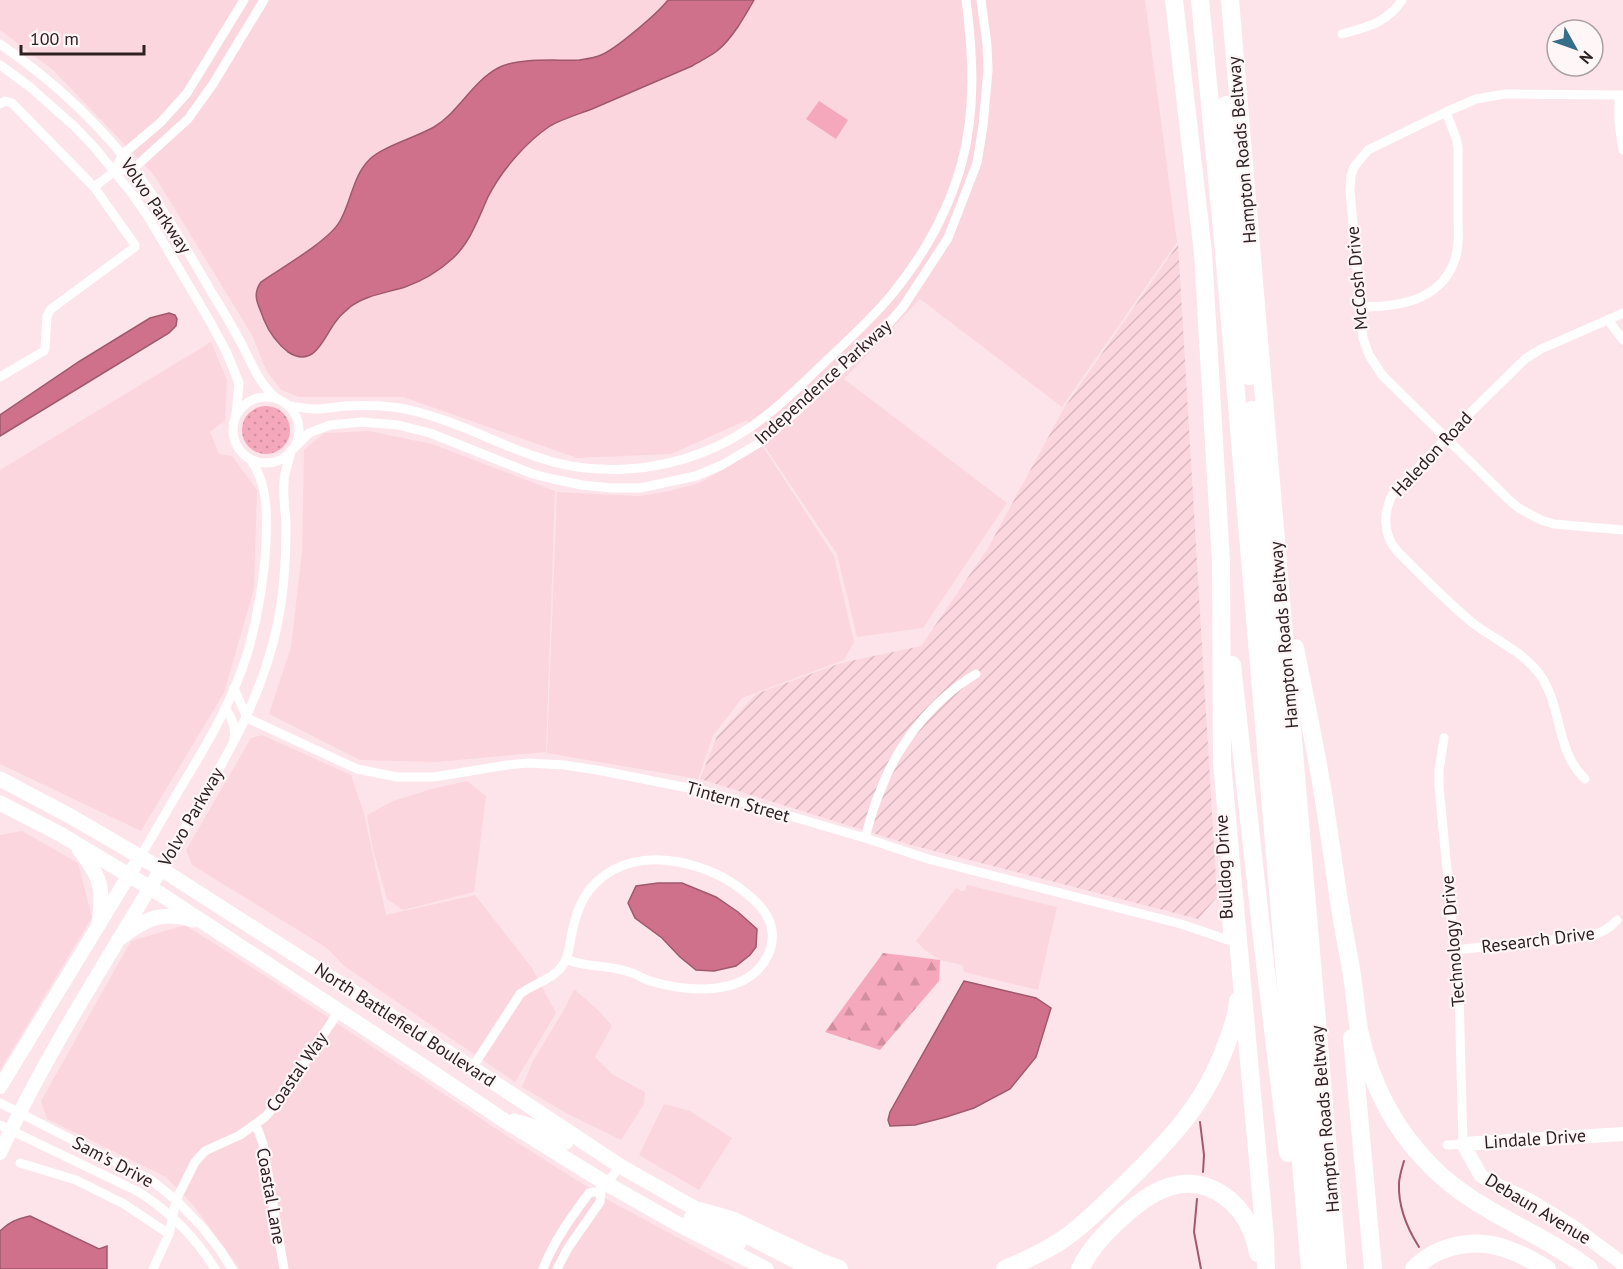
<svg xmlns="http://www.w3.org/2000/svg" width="1623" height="1269" viewBox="0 0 1623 1269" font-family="'PT Sans',sans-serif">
  <defs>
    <pattern id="industrial-furrows" width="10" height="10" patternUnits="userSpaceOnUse" patternTransform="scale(1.5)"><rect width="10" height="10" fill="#fcd6de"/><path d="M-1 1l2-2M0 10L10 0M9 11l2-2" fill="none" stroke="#d8b7be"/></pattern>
    <pattern id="grass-dots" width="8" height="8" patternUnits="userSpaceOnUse" patternTransform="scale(1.5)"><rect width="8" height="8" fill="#f5a7bb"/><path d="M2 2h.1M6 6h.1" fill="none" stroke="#d28fa0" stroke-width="1.8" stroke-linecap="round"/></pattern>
    <pattern id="forest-firs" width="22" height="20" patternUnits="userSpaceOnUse" patternTransform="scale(1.5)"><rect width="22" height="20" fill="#f5a7bb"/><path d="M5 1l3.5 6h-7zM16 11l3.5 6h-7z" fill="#d28fa0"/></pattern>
  </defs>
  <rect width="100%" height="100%" fill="#fde4ea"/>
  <g fill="#fcd6de">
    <polygon points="0,0 1145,0 1177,242 1062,407 920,299 844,379 1007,503 923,628 857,637 837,554 747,420 671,454 577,458 403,397 299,397 281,390 266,370 252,335 154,175 53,70 0,30"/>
    <polygon points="211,342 227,380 225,420 210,432 219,454 232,456 257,490 254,589 224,693 141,831 0,764 0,470"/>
    <polygon points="369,431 432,444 555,491 546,752 436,762 360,760 269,714 291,647 302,552 304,450 324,433"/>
    <polygon points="762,445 834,556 854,642 844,660 742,698 713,736 698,779 547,753 557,492 640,496 670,491 699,483 731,465"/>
    <polygon points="262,735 351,775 364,814 386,915 475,895 532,968 556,1013 515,1082 344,966 327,948 192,865 186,850 251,738"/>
    <polygon points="467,781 486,796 474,892 403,910 387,899 373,850 367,815 393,801 432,789"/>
    <polygon points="22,831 78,863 92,917 0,1070 0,835"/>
    <polygon points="967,885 1057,907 1038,990 964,972 962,965 940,960 925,950 916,941 956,888 961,891 965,891"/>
    <polygon points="185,925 267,977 510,1138 610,1201 736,1269 240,1269 194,1206 166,1177 47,1119 41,1101 131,941"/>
    <polygon points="574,989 600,1012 612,1026 595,1057 612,1074 645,1092 644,1104 621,1140 566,1113 522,1087 533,1061 565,1008"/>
    <polygon points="664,1104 690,1111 732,1138 699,1190 639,1155"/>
  </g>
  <polygon fill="url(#industrial-furrows)" points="1178,244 1217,897 1198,919 911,845 700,779 717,736 756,694 841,663 921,646 988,548 1064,408"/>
  <circle fill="url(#grass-dots)" cx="266" cy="430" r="24"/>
  <polygon fill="url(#forest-firs)" points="883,953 940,960 939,981 880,1050 825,1032"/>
  <polygon fill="#f5a7bb" points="819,101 848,120 836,139 806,119"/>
  <g fill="#d0718c" stroke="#9f596c" stroke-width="1.5">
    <path d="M668,0h86c-9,16 -22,39 -37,51 -8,6 -17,10 -25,15 -33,14 -67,29 -100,43 -13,5 -30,10 -42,17 -24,16 -49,45 -62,71 -10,22 -18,46 -36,62 -13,12 -30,22 -47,28 -19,6 -39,8 -55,20 -4,4 -10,8 -13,13 -13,15 -21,50 -49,32 -10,-8 -19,-20 -24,-32 -5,-15 -13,-24 -3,-38 20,-14 68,-41 79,-61 11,-19 13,-45 29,-61 12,-13 48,-23 65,-33 25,-15 38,-45 64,-59 20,-11 58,-7 81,-8 7,-1 16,-2 22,-5 15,-6 57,-42 67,-55z"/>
    <polygon points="169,313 175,315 177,319 176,326 169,333 0,436 0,415 80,361 150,318"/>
    <polygon points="658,883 682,883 716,897 738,912 757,929 756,947 750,955 736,966 714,971 696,970 680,957 662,938 635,918 628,903 636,886"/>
    <polygon points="964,981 1036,998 1051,1008 1036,1057 1010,1089 974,1108 946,1117 915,1125 890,1126 888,1120 890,1112"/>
    <path d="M30,1216l69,33 8,-3v23h-107v-38c9,-9 17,-12 30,-15z"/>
  </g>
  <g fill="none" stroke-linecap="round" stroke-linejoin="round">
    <g stroke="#9f596c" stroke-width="2">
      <polyline points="1200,1122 1204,1155 1203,1172"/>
      <path d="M1404,1161c-2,7 -5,16 -5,23 -1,24 8,44 20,63"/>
      <polyline points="1197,1199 1194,1232 1201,1269"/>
    </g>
    <g stroke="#fff" stroke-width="9">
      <polyline points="244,0 187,93 161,122 122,155 115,171 133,169 188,119 213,84 264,0"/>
      <path d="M1342,34c25,-7 45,-11 60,-34"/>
      <path d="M0,44c54,37 103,83 142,136 26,36 48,75 70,113 10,16 19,31 28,48 11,20 18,42 36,57"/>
      <polyline points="0,65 30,87 75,127 95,148 133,195 150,220 211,323 226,351 239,383 236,415"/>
      <polyline points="1619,95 1619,123 1623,150"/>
      <polyline points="1623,95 1505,94 1476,99 1446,112 1368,150 1354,167 1351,176 1350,190 1363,338 1369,355 1382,375 1509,500 1520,509 1541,520 1554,524 1623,530"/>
      <polyline points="0,104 5,101 12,103 94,187 135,245 135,247 51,309 47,316 45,348 44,351 0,377"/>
      <polyline points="94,187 115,171"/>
      <path d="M1360,307c36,0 79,-5 94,-45 6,-15 4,-34 4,-50 0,-22 0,-43 0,-65l-2,-9 -10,-26"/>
      <polyline points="1608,320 1623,340"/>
      <circle cx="266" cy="430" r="33"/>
      <path d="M290,406c9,1 17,3 25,3 10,0 20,-2 30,-3 23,-1 46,-1 69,5 41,10 80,31 120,45 30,11 62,15 93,13 52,-3 101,-22 141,-55 19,-15 37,-33 55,-50 24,-23 49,-45 70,-71 30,-37 56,-83 69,-131 14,-53 11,-108 4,-162"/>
      <polyline points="295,447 309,433 330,425 362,422 398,425 430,433 533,474 553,479 582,485 612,488 640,488 696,476 722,465 759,443 798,410 884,329 903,307 948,238 977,163 983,126 988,70 987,45 981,0"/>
      <polyline points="234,688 247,718 357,769 397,777 434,777 507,765 527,763 564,765 597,770 704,791 865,838 928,859 1181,924 1228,940 1226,907"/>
      <path d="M225,708c7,10 11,19 9,32"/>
      <polyline points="1444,738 1439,770 1439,787 1459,994 1463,1144 1447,1145"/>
      <path d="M1585,779c-31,-29 -22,-77 -48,-108 -16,-20 -43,-32 -63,-47 -27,-22 -52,-48 -77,-73 -14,-16 -14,-38 -5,-56l76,-80 57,-56 16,-10 82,-36"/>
      <path d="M865,838c4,-15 8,-30 14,-44 17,-48 53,-94 97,-120"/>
      <path d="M140,857c15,-25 29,-50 44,-75 25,-41 50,-84 64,-131 10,-35 16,-71 18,-108 1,-29 2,-58 -15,-83"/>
      <path d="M161,869c48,-85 103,-161 119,-259 5,-29 6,-58 6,-87 -1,-13 -3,-27 -2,-41 0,-10 5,-21 7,-31"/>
      <path d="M1454,950l137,-14c11,-4 18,-7 26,-16"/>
      <path d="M472,1068l48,-74c15,-12 38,-15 46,-35 3,-7 4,-15 5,-22 6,-30 14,-51 42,-67 41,-22 99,-5 133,23 8,7 16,13 21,23 7,12 7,27 1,39 -20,43 -81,37 -118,26 -8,-3 -14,-7 -21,-9 -19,-7 -48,-5 -63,-13"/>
      <polyline points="0,1103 151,1180 176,1200 202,1227 220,1250 232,1269"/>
      <path d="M0,1125l139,67c31,20 57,46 76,77"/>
      <polyline points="254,1126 258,1130 263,1144 284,1269"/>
      <polyline points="20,1163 76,1180 124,1204 169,1234"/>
      <polyline points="604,1187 620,1166"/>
      <polyline points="153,1269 169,1234 176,1200 195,1162 205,1151 240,1135 265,1117 280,1100 339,1011"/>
      <path d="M543,1269c10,-27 29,-53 46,-76l12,-2"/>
      <polyline points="557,1269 568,1248 600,1202 601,1191"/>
    </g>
    <g stroke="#fff" stroke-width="14">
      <polyline points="0,1087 140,857"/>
      <polyline points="1623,1134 1463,1144 1481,1176 1493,1183 1529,1200 1572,1226 1618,1260 1623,1265"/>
      <path d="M0,1153c46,-99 106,-191 161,-284"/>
    </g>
    <g stroke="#fff" stroke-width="15">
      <polyline points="0,779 70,816 161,869 472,1068 620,1166 710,1217"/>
      <polyline points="0,803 60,834 165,897 423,1066 502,1119 607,1184 676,1223 766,1269"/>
      <path d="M79,849c22,28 25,39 20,75"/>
      <path d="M119,939c25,-20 43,-29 74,-19"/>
      <path d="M514,1121c19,5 35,10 52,21"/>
      <polyline points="691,1218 739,1243"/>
      <polyline points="731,1228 811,1269"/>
    </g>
    <g stroke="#fff" stroke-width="18">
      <polyline points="1174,0 1203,253 1221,562 1222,763 1265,1237 1266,1269"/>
      <polyline points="1200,0 1224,251 1310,1269"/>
      <polyline points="1230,0 1338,1269"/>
      <polyline points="1226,105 1236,247 1249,376"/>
      <polyline points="1252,410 1324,1269"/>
      <path d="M1295,648c12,60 25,119 33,179 5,29 8,58 13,86 3,21 8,42 11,63 3,18 4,36 7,54 11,51 34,98 71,135 45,47 108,65 159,104"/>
      <polyline points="1232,665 1264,955 1288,1153"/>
      <polyline points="1352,1038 1373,1269"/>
      <polyline points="699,1211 731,1220 820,1262 839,1269"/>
      <path d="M1005,1269c19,-8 37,-16 54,-27 23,-15 42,-35 62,-54 45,-44 84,-83 105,-143 6,-15 11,-29 12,-44"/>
      <path d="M1080,1269c9,-19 22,-33 37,-47 31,-30 69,-55 110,-24 18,14 27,33 31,55"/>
      <path d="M1414,1269c24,-25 63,-32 95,-19 13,4 26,12 38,19"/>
    </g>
  </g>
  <g text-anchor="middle" stroke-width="4.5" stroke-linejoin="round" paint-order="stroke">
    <g font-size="18" fill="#2e2023" stroke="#fff6f8">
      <text transform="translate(1242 150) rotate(-95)" y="6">Hampton Roads Beltway</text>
      <text transform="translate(156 206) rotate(56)" y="6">Volvo Parkway</text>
      <text transform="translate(1357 278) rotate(-95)" y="6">McCosh Drive</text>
      <text transform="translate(823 382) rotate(-42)" y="6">Independence Parkway</text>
      <text transform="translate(1432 454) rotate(-47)" y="6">Haledon Road</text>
      <text transform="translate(1284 635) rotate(-95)" y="6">Hampton Roads Beltway</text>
      <text transform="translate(738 802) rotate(16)" y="6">Tintern Street</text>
      <text transform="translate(191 817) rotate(-60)" y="6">Volvo Parkway</text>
      <text transform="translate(1224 867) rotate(-93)" y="6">Bulldog Drive</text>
      <text transform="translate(1538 940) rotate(-7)" y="6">Research Drive</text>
      <text transform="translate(1453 941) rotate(-95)" y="6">Technology Drive</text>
      <text transform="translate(405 1025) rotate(33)" y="6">North Battlefield Boulevard</text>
      <text transform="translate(297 1072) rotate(-55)" y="6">Coastal Way</text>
      <text transform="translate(1325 1119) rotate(-95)" y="6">Hampton Roads Beltway</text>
      <text transform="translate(1535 1139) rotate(-4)" y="6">Lindale Drive</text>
      <text transform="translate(113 1162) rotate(28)" y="6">Sam's Drive</text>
      <text transform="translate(271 1196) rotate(80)" y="6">Coastal Lane</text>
      <text transform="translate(1538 1209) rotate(31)" y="6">Debaun Avenue</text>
    </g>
  </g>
  <g transform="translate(1575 48) rotate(130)"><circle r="28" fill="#fff6f8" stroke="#aba0a3" stroke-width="1.5"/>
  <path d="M0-4.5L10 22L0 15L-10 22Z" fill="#366f89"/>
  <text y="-9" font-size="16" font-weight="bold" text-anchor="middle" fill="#2e2023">N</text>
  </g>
  <path d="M21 45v9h123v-9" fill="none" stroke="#2e2023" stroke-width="3"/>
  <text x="30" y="45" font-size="18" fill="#2e2023" stroke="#fff6f8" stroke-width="4.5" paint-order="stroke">100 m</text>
</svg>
